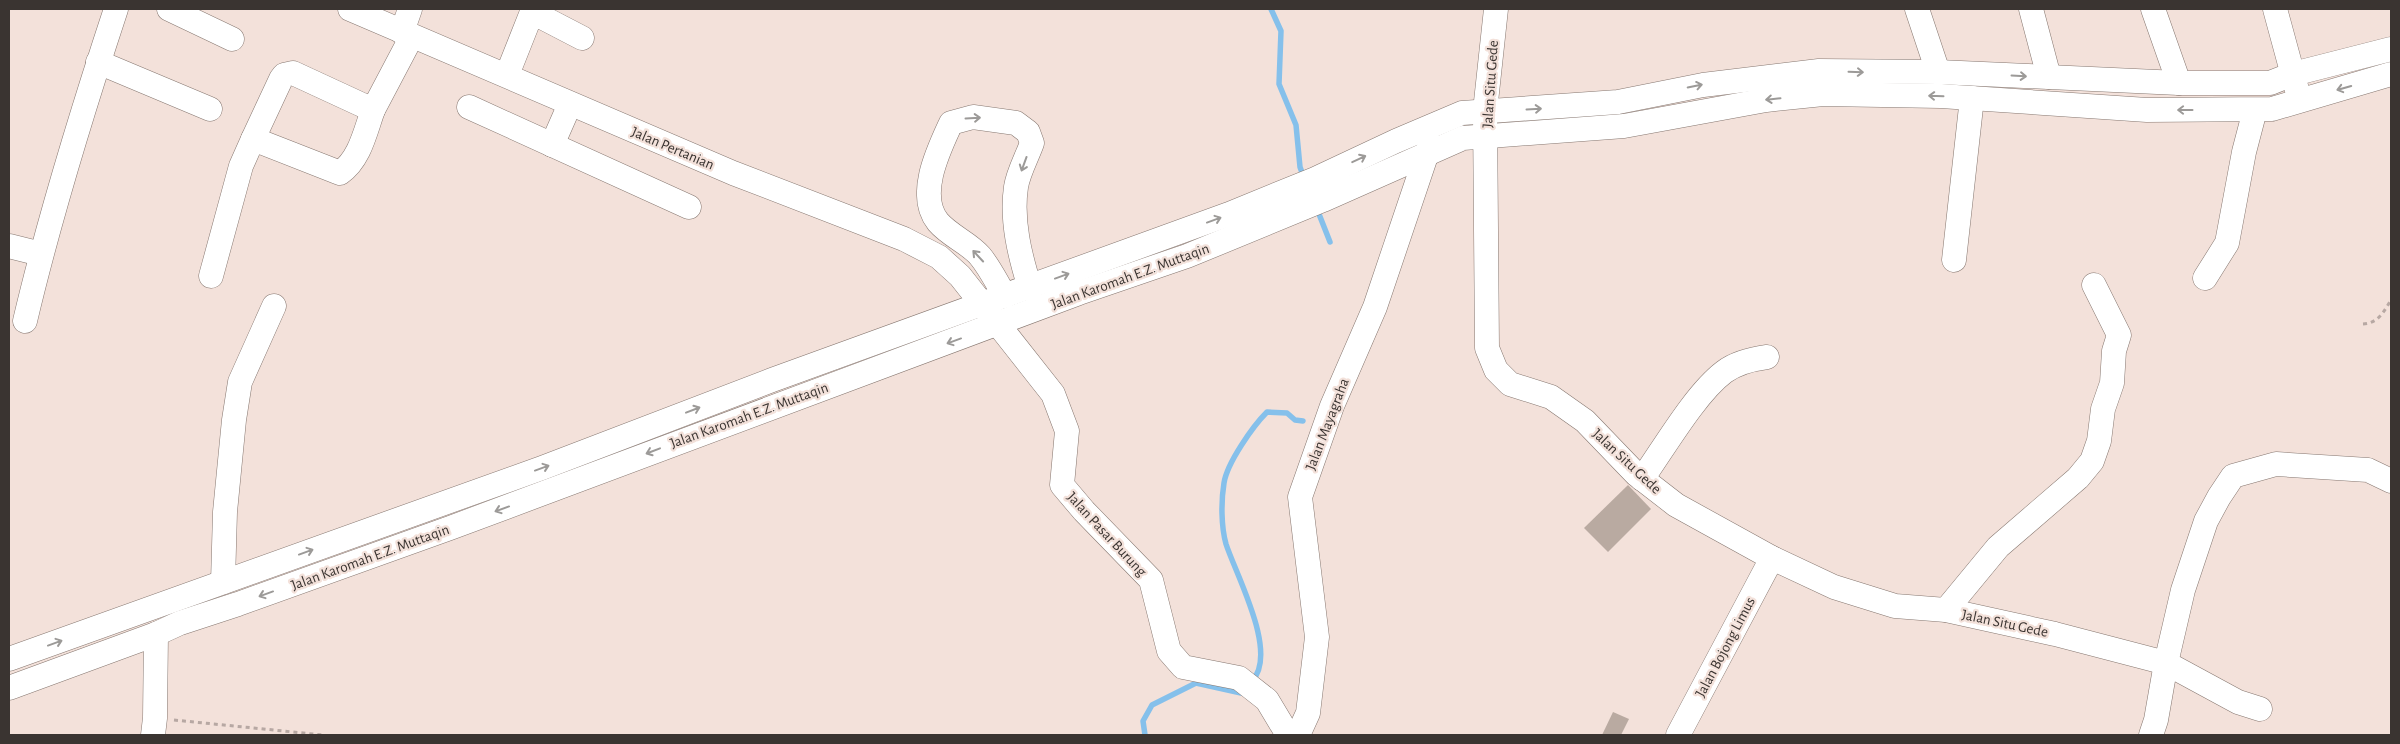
<svg xmlns="http://www.w3.org/2000/svg" width="2400" height="744" viewBox="0 0 2400 744" font-family="'Alegreya Sans',sans-serif">
  <rect width="100%" height="100%" fill="#f3e1da"/>
  <g fill="none" stroke-linecap="round" stroke-linejoin="round">
    <g stroke="#85c0eb" stroke-width="5.5">
      <polyline points="1271,9 1281,31 1279,84 1296,125 1300,167 1304,178"/>
      <polyline points="1317,209 1330,242"/>
      <path d="M1252,681c27,-28 -16,-106 -26,-137 -5,-18 -5,-43 -2,-61 3,-20 29,-57 43,-71l20,1 8,7 8,1"/>
      <polyline points="1145,735 1143,721 1152,705 1196,683 1241,693 1243,691"/>
    </g>
  </g>
  <g fill="#b9aaa1">
    <polygon points="1628,485 1651,509 1608,552 1584,528"/>
    <polygon points="1613,712 1629,719 1621,735 1602,735"/>
  </g>
  <g fill="none" stroke-linecap="round" stroke-linejoin="round">
    <defs>
      <g id="minor">
        <polyline points="169,9 232,39"/>
        <polyline points="350,9 733,173 904,239 939,257 960,276 1053,394 1067,431 1062,485 1084,511 1151,580 1169,651 1183,667 1239,678 1267,700 1288,735"/>
        <polyline points="1496,9 1485,111 1487,348 1496,370 1510,384 1551,397 1585,421 1636,474 1676,505 1772,558 1834,587 1895,606 1946,610 2055,634 2166,663 2238,702 2260,709"/>
        <polyline points="1917,9 1938,72"/>
        <polyline points="2031,9 2049,77"/>
        <polyline points="2153,9 2179,83"/>
        <polyline points="2275,9 2297,90"/>
        <polyline points="402,32 410,9"/>
        <polyline points="98,62 210,109"/>
        <polyline points="507,75 532,12 582,38"/>
        <polyline points="469,107 689,207"/>
        <polyline points="253,139 281,79 284,75 293,73 373,110 412,36"/>
        <polyline points="552,145 570,104"/>
        <polyline points="9,246 41,254"/>
        <polyline points="1954,260 1972,98"/>
        <path d="M211,276l30,-110 12,-27 87,34c20,-14 25,-41 33,-63"/>
        <polyline points="2205,278 2227,243 2244,152 2255,110"/>
        <path d="M1005,296c-8,-13 -15,-28 -25,-40 -11,-13 -30,-20 -42,-34 -22,-27 1,-73 13,-99l22,-6 43,6 12,9 4,11c-5,14 -14,30 -16,44 -5,34 4,69 14,101"/>
        <path d="M25,321c25,-106 57,-209 91,-312"/>
        <path d="M1642,479c22,-31 53,-85 82,-107 12,-9 28,-13 43,-15"/>
        <polyline points="223,582 225,512 234,420 240,382 274,306"/>
        <polyline points="1946,610 1998,547 2078,478 2092,461 2099,441 2103,409 2112,383 2114,351 2119,335 2094,285"/>
        <polyline points="9,659 542,468 772,380 1229,214 1315,179 1396,141 1462,113 1618,102 1703,85 1819,71 1938,72 2179,83 2270,83 2293,74 2391,49"/>
        <polyline points="9,688 156,634 180,623 238,604 450,528 1079,293 1187,256 1323,200 1463,138 1624,126 1766,100 1823,94 1941,96 2147,110 2272,109 2391,74"/>
        <polyline points="153,735 155,718 156,634"/>
        <polyline points="1298,735 1308,713 1317,637 1300,497 1332,406 1375,307 1430,144"/>
        <polyline points="1678,735 1772,558"/>
        <polyline points="2151,735 2156,720 2166,663 2183,590 2206,521 2219,497 2233,476 2276,464 2368,470 2391,481"/>
      </g>
    </defs>
    <use href="#minor" stroke="#867770" stroke-width="25"/>
    <g stroke="#b7a8a3" stroke-width="3" stroke-dasharray="4 4" stroke-linecap="butt">
      <path d="M2363,324c16,-1 21,-13 28,-24"/>
      <polyline points="174,720 323,735"/>
    </g>
    <use href="#minor" stroke="#fff" stroke-width="24"/>
  </g>
  <defs><path id="oneway-shaft" d="M-6 0H5M1.5-3L5.5 0L1.5 3" fill="none" stroke-width="1.6" stroke-linecap="round" stroke-linejoin="round" transform="scale(1.25)"/></defs>
  <g stroke="#9c9a98">
    <use href="#oneway-shaft" transform="translate(1856 72) rotate(2)"/>
    <use href="#oneway-shaft" transform="translate(2019 76) rotate(3)"/>
    <use href="#oneway-shaft" transform="translate(1695 86) rotate(-11)"/>
    <use href="#oneway-shaft" transform="translate(2344 88) rotate(164)"/>
    <use href="#oneway-shaft" transform="translate(1936 96) rotate(-178)"/>
    <use href="#oneway-shaft" transform="translate(1773 99) rotate(174)"/>
    <use href="#oneway-shaft" transform="translate(1534 109) rotate(-3)"/>
    <use href="#oneway-shaft" transform="translate(2185 110) rotate(-180)"/>
    <use href="#oneway-shaft" transform="translate(973 118) rotate(-3)"/>
    <use href="#oneway-shaft" transform="translate(1359 159) rotate(-25)"/>
    <use href="#oneway-shaft" transform="translate(1024 164) rotate(110)"/>
    <use href="#oneway-shaft" transform="translate(1214 220) rotate(-20)"/>
    <use href="#oneway-shaft" transform="translate(978 256) rotate(-133)"/>
    <use href="#oneway-shaft" transform="translate(1062 276) rotate(-20)"/>
    <use href="#oneway-shaft" transform="translate(954 341) rotate(160)"/>
    <use href="#oneway-shaft" transform="translate(693 410) rotate(-21)"/>
    <use href="#oneway-shaft" transform="translate(653 451) rotate(159)"/>
    <use href="#oneway-shaft" transform="translate(542 468) rotate(-20)"/>
    <use href="#oneway-shaft" transform="translate(502 509) rotate(160)"/>
    <use href="#oneway-shaft" transform="translate(306 552) rotate(-20)"/>
    <use href="#oneway-shaft" transform="translate(266 594) rotate(160)"/>
    <use href="#oneway-shaft" transform="translate(55 643) rotate(-20)"/>
  </g>
  <g text-anchor="middle" stroke-width="4.5" stroke-linejoin="round" paint-order="stroke">
    <g font-size="15" fill="#3a3431" stroke="#f3e1da">
      <text transform="translate(1490 84) rotate(-86)" y="5">Jalan Situ Gede</text>
      <text transform="translate(673 148) rotate(23)" y="5">Jalan Pertanian</text>
      <text transform="translate(1130 276) rotate(-20)" y="5">Jalan Karomah E.Z. Muttaqin</text>
      <text transform="translate(749 415) rotate(-20)" y="5">Jalan Karomah E.Z. Muttaqin</text>
      <text transform="translate(1327 424) rotate(-69)" y="5">Jalan Mayagraha</text>
      <text transform="translate(1627 461) rotate(43)" y="5">Jalan Situ Gede</text>
      <text transform="translate(1107 534) rotate(47)" y="5">Jalan Pasar Burung</text>
      <text transform="translate(370 557) rotate(-20)" y="5">Jalan Karomah E.Z. Muttaqin</text>
      <text transform="translate(2005 623) rotate(12)" y="5">Jalan Situ Gede</text>
      <text transform="translate(1725 647) rotate(-62)" y="5">Jalan Bojong Limus</text>
    </g>
  </g>
  <rect width="2400" height="744" fill="none" stroke="#3a3431" stroke-width="20"/>
</svg>
